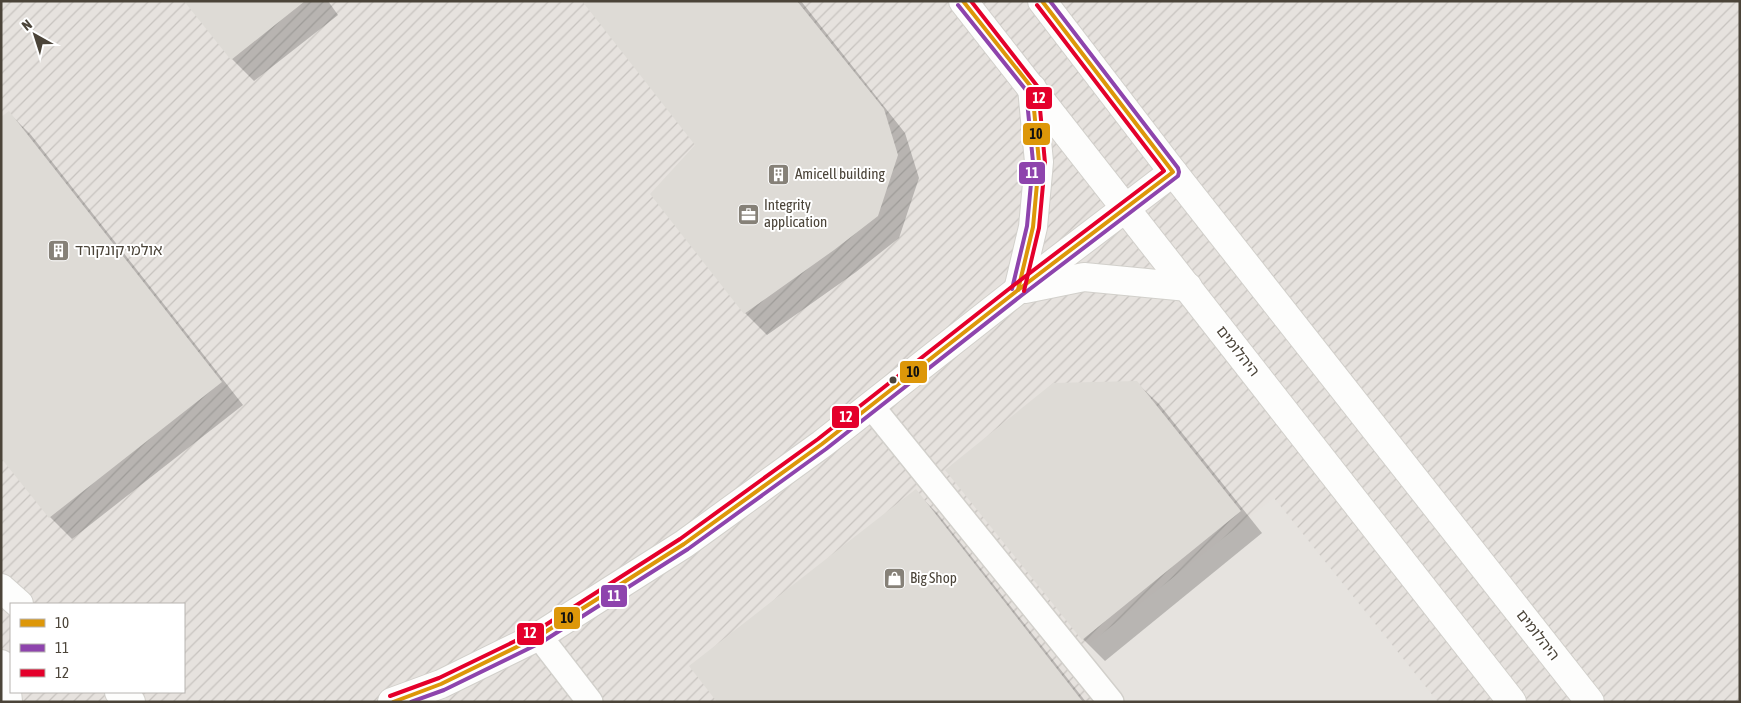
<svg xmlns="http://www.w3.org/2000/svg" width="1741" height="703" viewBox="0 0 1741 703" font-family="'Asap Condensed','Noto Sans Hebrew',sans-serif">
  <defs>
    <pattern id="industrial-furrows" width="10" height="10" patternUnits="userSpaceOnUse" patternTransform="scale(1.25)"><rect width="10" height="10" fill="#e6e2de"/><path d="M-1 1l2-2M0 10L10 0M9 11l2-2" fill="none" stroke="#c7c3bf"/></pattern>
  </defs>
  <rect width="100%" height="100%" fill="#f4f2ee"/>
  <path fill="url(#industrial-furrows)" fill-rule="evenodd" d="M1,1h1739v701h-1739zM11,604h173v88h-173z"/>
  <polygon fill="#e6e3df" points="1274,498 1438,702 1103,702 1070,659"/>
  <g fill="#0003">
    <polygon points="186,1 328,1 338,15 254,81 232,59"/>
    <polygon points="584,1 801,1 905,133 919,178 899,238 856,272 767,335 745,313 697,145"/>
    <polygon points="9,113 31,135 243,405 72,539 50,517"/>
    <polygon points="1136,382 1159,404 1262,533 1105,661 1083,639"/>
    <polygon points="915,491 937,513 1086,702 718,702"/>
  </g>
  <g fill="#dedbd6">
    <polygon points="184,1 305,1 231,60"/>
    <polygon points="582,1 797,1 884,109 898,155 878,216 834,250 744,314 650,194 695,145"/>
    <polygon points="9,111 222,382 49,518 1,458 1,117"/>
    <polygon points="1137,381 1241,511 1082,640 945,470 1053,383"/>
    <polygon points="916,489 1083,702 717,702 689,666"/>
  </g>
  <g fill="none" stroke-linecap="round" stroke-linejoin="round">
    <defs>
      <g id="service">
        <polyline points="871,406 1111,702"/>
        <polyline points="539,636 590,702"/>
      </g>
      <g id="minor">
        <polyline points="1,588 19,604"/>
        <polyline points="119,692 131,702"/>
      </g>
      <g id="tertiary">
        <polyline points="963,1 1512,702"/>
        <polyline points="1042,1 1173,172 1590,702"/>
        <polyline points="1025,289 1084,277 1188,287"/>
        <polyline points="1018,290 1033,227 1039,162 1032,88"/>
        <polyline points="1,664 5,672 8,702"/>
        <polyline points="392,702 441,684 539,636 684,544 822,444 1018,290 1173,172"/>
      </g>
    </defs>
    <use href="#service" stroke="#d2d0cb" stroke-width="28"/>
    <use href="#minor" stroke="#d2d0cb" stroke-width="30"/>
    <use href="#tertiary" stroke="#d2d0cb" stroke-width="30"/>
    <use href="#service" stroke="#fdfdfc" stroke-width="25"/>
    <use href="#minor" stroke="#fdfdfc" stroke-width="28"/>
    <use href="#tertiary" stroke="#fdfdfc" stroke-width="28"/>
    <defs>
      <g id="bus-1">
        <polyline points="963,1 1032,88 1039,162 1033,227 1018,290"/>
        <polyline points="393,702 441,684 539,636 684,544 822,444 1018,290 1173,172 1042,1"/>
      </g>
      <g id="bus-2">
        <polyline points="958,5 1026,90 1033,162 1027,226 1012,289"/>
        <polyline points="411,702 444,690 542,642 688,549 826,449 1022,295 1178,176 1179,172 1178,168 1050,1"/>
      </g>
      <g id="bus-3">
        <polyline points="971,1 1038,87 1045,163 1039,228 1024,291"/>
        <polyline points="390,696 439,678 536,631 680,539 818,439 1014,285 1164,171 1037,5"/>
      </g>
    </defs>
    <use href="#bus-1" stroke="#fff" stroke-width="8"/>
    <use href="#bus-2" stroke="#fff" stroke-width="8"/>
    <use href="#bus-3" stroke="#fff" stroke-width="8"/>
    <use href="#bus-1" stroke="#dd9709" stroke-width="4"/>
    <use href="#bus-2" stroke="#8e44ad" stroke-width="4"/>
    <use href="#bus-3" stroke="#e4002b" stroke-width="4"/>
  </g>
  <defs>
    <symbol id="building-square" viewBox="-11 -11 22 22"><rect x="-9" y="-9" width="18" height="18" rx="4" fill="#868178" stroke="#fff"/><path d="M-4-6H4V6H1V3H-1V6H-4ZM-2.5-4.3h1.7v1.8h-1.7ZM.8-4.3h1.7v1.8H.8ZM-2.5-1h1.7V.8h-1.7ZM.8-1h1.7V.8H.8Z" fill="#fff"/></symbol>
    <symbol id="office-square" viewBox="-11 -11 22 22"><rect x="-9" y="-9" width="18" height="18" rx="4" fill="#868178" stroke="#fff"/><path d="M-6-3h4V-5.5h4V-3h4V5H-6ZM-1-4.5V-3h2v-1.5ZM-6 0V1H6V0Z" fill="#fff"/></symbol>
    <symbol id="shop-square" viewBox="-11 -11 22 22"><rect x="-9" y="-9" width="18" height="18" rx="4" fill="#868178" stroke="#fff"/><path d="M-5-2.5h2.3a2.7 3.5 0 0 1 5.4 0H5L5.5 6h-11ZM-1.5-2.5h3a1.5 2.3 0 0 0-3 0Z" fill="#fff"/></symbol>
  </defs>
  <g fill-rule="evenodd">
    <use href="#building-square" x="766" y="162" width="25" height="25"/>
    <use href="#office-square" x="736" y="202" width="25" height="25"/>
    <use href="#building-square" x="46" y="238" width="25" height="25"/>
    <use href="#shop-square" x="882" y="566" width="25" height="25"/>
  </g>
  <circle fill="#4b4439" stroke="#fff" stroke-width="2" cx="893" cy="380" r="4.5"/>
  <g text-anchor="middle" stroke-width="4" stroke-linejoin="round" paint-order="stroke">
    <g font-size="15" fill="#4b4439" stroke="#fff" text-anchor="start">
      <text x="795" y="179">Amicell building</text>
      <text x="764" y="210">Integrity<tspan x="764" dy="17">application</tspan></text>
      <text x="75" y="255">אולמי קונקורד</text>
      <text x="910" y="583">Big Shop</text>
    </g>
    <g font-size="15" fill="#4b4439" stroke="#fff">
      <text transform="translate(1238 351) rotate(52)" y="5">היהלומים</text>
      <text transform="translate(1538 635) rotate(52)" y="5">היהלומים</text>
    </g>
  </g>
  <g stroke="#fff" stroke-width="2">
    <rect x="1025" y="86" width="28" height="24" rx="5" fill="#e4002b"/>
    <rect x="1022" y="122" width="29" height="24" rx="5" fill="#dd9709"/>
    <rect x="1018" y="161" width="28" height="24" rx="5" fill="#8e44ad"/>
    <rect x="899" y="360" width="29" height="24" rx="5" fill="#dd9709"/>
    <rect x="831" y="405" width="29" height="24" rx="5" fill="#e4002b"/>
    <rect x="600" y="584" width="28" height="24" rx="5" fill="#8e44ad"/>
    <rect x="553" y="606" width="28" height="24" rx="5" fill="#dd9709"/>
    <rect x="516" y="622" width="29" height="24" rx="5" fill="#e4002b"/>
  </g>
  <g font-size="14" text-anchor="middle" font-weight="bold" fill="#fff">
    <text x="1039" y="103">12</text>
    <text x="1032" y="178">11</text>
    <text x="846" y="422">12</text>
    <text x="614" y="601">11</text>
    <text x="530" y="638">12</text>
  </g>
  <g font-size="14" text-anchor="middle" font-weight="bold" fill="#111">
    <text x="1036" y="139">10</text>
    <text x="913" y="377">10</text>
    <text x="567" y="623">10</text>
  </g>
  <rect width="1741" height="703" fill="none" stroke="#4b4439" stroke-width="5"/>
  <rect x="10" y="603" width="175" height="90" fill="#ffffff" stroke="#b7b4b0"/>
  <rect x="20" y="619" width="25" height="8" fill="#dd9709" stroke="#b7b4b0"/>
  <text x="55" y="628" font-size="15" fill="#4b4439">10</text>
  <rect x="20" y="644" width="25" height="8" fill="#8e44ad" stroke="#b7b4b0"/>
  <text x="55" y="653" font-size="15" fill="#4b4439">11</text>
  <rect x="20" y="669" width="25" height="8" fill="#e4002b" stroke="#b7b4b0"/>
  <text x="55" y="678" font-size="15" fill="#4b4439">12</text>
  <g transform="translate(35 35) rotate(321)" stroke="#ffffff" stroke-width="4" paint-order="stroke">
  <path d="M0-4L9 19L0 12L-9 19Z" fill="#4b4439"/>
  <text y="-8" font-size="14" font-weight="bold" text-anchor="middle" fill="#4b4439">N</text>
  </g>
</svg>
